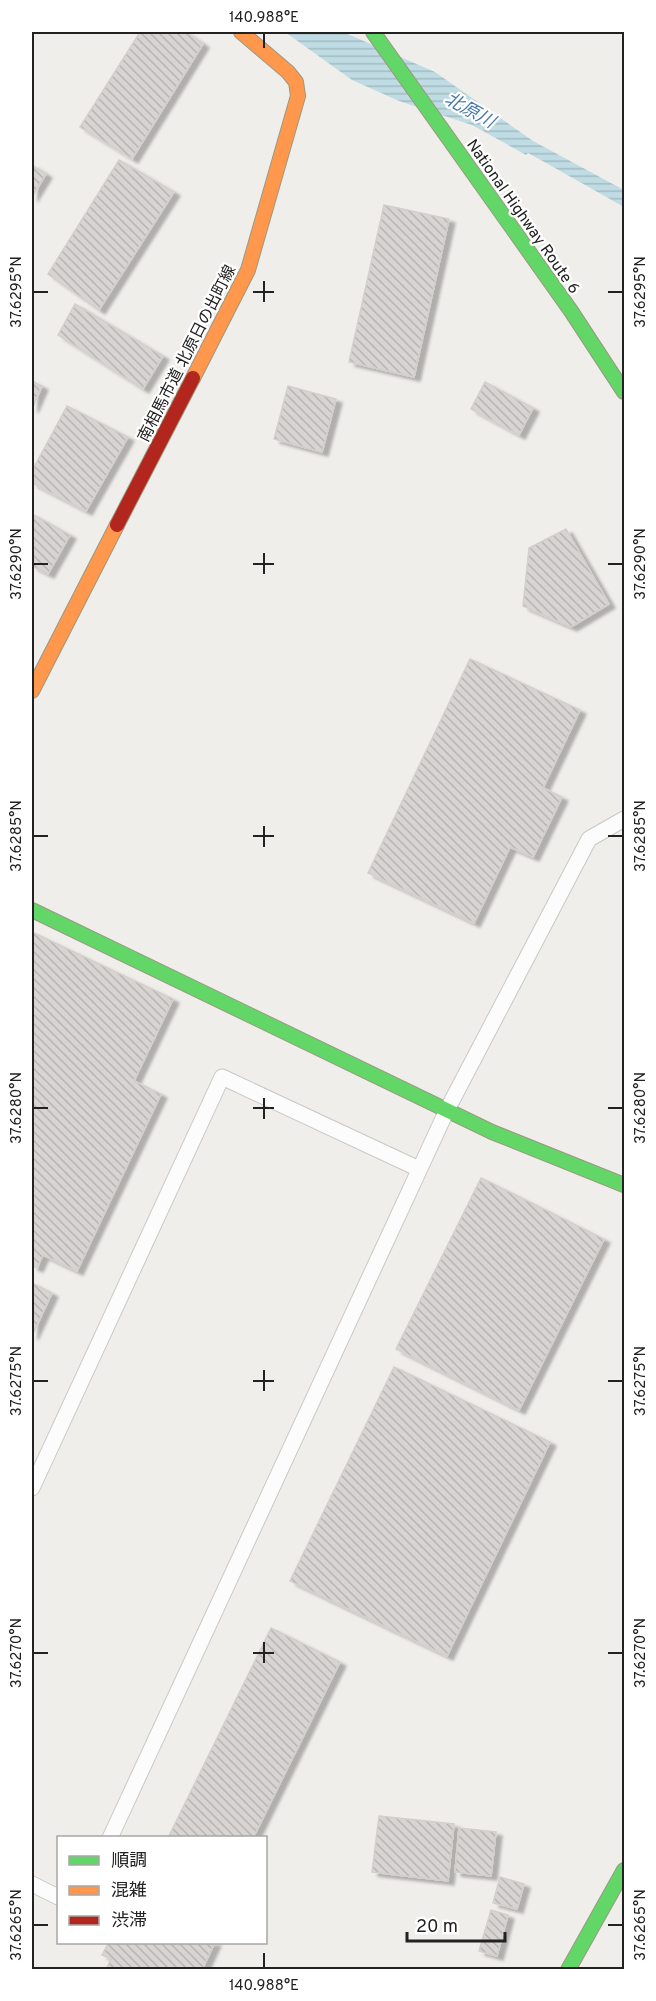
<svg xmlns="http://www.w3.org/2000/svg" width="656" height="2001" viewBox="0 0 656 2001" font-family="Overpass,'Noto Sans JP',sans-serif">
  <defs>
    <pattern id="water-rules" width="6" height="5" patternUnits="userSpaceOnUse" patternTransform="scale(1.5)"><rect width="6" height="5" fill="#bfdbe3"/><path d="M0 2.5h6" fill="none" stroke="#a4bcc2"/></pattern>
    <pattern id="building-back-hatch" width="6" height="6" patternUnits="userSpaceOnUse" patternTransform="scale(1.5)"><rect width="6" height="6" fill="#d7d4d2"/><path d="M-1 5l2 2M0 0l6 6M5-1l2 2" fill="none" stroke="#b8b6b4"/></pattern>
    <filter id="shadow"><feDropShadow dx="6" dy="4" stdDeviation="1.5" flood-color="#0004"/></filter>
  </defs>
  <rect width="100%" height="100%" fill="#f0eeeb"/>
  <polygon fill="url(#water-rules)" points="285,32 343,32 435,72 533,141 624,190 624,207 539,159 528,153 526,155 472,125 399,101 352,80"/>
  <g fill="url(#building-back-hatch)" stroke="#d3d0cc" stroke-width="1.5" filter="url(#shadow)">
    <polygon points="140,32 186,32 203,44 132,159 80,127"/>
    <polygon points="119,160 174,192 99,310 48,274"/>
    <polygon points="32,165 46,174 32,197"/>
    <polygon points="384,205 449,219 414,377 349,362"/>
    <polygon points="75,304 163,356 143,389 58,335"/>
    <polygon points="32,381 42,386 32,409"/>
    <polygon points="485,382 533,408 519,435 471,409"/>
    <polygon points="288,386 336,399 322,452 274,439"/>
    <polygon points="67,406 128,437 86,511 32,483 32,471"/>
    <polygon points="32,514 70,535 48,574 32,566"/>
    <polygon points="566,529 609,604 571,627 523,606 529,548"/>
    <polygon points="470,659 580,710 543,788 562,797 533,857 510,847 474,923 368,873"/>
    <polygon points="32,932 173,999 134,1081 161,1094 77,1271 43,1255 37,1268 32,1266"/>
    <polygon points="481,1178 604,1239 519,1410 396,1349"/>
    <polygon points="32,1283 52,1293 32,1336"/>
    <polygon points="394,1367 550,1442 447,1656 290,1581"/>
    <polygon points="271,1628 340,1662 253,1838 168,1838"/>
    <polygon points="379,1816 454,1824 448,1881 372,1872"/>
    <polygon points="459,1828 496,1832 491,1876 455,1872"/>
    <polygon points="500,1877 524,1884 517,1909 493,1903"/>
    <polygon points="491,1910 508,1915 497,1956 479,1951"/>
    <polygon points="109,1942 215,1942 202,1970 111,1970 107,1968 111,1959 102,1955"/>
  </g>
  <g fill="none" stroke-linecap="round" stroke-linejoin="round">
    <defs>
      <g id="lane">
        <polyline points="32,1488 222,1077 419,1169"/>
        <polyline points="110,1838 447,1110 589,839 624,819"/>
        <polyline points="32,1884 58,1897"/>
      </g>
      <g id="fast">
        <polyline points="373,32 571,311 624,392"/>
        <polyline points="32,910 492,1132 624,1185"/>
        <polyline points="568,1970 624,1870"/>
      </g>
      <g id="slow">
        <polyline points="193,378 248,270 298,96 296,82 288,72 241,32"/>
        <polyline points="32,691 117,525"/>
      </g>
      <polyline id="jam" points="117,525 193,378"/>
    </defs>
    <use href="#lane" stroke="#c9c8c7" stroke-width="17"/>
    <use href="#fast" stroke="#999a82" stroke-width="16"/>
    <use href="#slow" stroke="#999a82" stroke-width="16"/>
    <use href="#jam" stroke="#999a82" stroke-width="16"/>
    <use href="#lane" stroke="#fdfcfc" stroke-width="15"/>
    <use href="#fast" stroke="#63d668" stroke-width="14"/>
    <use href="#slow" stroke="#ff974d" stroke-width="14"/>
    <use href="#jam" stroke="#b3261e" stroke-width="14"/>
  </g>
  <path fill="none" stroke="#222" stroke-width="2" d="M264,33v15M264,281v21M33,292h15M253,292h21M608,292h15M264,553v21M33,564h15M253,564h21M608,564h15M264,826v21M33,836h15M253,836h21M608,836h15M264,1098v21M33,1108h15M253,1108h21M608,1108h15M264,1370v21M33,1381h15M253,1381h21M608,1381h15M264,1642v21M33,1653h15M253,1653h21M608,1653h15M33,1925h15M608,1925h15M264,1953v15"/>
  <g text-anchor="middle" stroke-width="4.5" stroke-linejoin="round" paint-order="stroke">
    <g font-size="16" fill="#222" stroke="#fff">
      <text transform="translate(524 216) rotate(55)" y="6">National Highway Route 6</text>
      <text transform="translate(186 353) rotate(-63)" y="6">南相馬市道 北原日の出町線</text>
    </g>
    <g font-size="18" font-style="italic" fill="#4a7aab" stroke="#fff">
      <text transform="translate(470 110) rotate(29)" y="6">北原川</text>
    </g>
  </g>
  <rect width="656" height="2001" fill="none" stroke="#ffffff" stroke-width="66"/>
  <rect x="57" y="1836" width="210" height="108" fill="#ffffff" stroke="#a7a7a7" stroke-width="1.5"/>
  <rect x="69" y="1856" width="30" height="9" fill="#63d668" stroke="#a7a7a7" stroke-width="1.5"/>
  <text x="111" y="1866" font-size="18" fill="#222222">順調</text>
  <rect x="69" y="1886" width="30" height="9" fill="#ff974d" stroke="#a7a7a7" stroke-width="1.5"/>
  <text x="111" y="1896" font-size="18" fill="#222222">混雑</text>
  <rect x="69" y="1916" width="30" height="9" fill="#b3261e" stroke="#a7a7a7" stroke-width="1.5"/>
  <text x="111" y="1926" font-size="18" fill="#222222">渋滞</text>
  <path d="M407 1932v9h98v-9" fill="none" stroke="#222222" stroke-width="3"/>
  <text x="416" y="1932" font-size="18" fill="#222222" stroke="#ffffff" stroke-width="4.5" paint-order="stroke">20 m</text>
  <rect x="33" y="33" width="590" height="1935" fill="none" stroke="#222" stroke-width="2"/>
  <g font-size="15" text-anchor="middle" fill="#222">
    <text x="264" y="22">140.988°E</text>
    <text transform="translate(16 292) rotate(-90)" y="5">37.6295°N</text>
    <text transform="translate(640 292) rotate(-90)" y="5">37.6295°N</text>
    <text transform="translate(16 564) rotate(-90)" y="5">37.6290°N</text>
    <text transform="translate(640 564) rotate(-90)" y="5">37.6290°N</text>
    <text transform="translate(16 836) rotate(-90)" y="5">37.6285°N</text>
    <text transform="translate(640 836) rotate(-90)" y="5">37.6285°N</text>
    <text transform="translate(16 1108) rotate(-90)" y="5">37.6280°N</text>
    <text transform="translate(640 1108) rotate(-90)" y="5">37.6280°N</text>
    <text transform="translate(16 1381) rotate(-90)" y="5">37.6275°N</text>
    <text transform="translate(640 1381) rotate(-90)" y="5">37.6275°N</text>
    <text transform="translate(16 1653) rotate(-90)" y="5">37.6270°N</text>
    <text transform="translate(640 1653) rotate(-90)" y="5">37.6270°N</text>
    <text transform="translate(16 1925) rotate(-90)" y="5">37.6265°N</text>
    <text transform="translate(640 1925) rotate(-90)" y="5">37.6265°N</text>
    <text x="264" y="1990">140.988°E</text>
  </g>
</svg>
